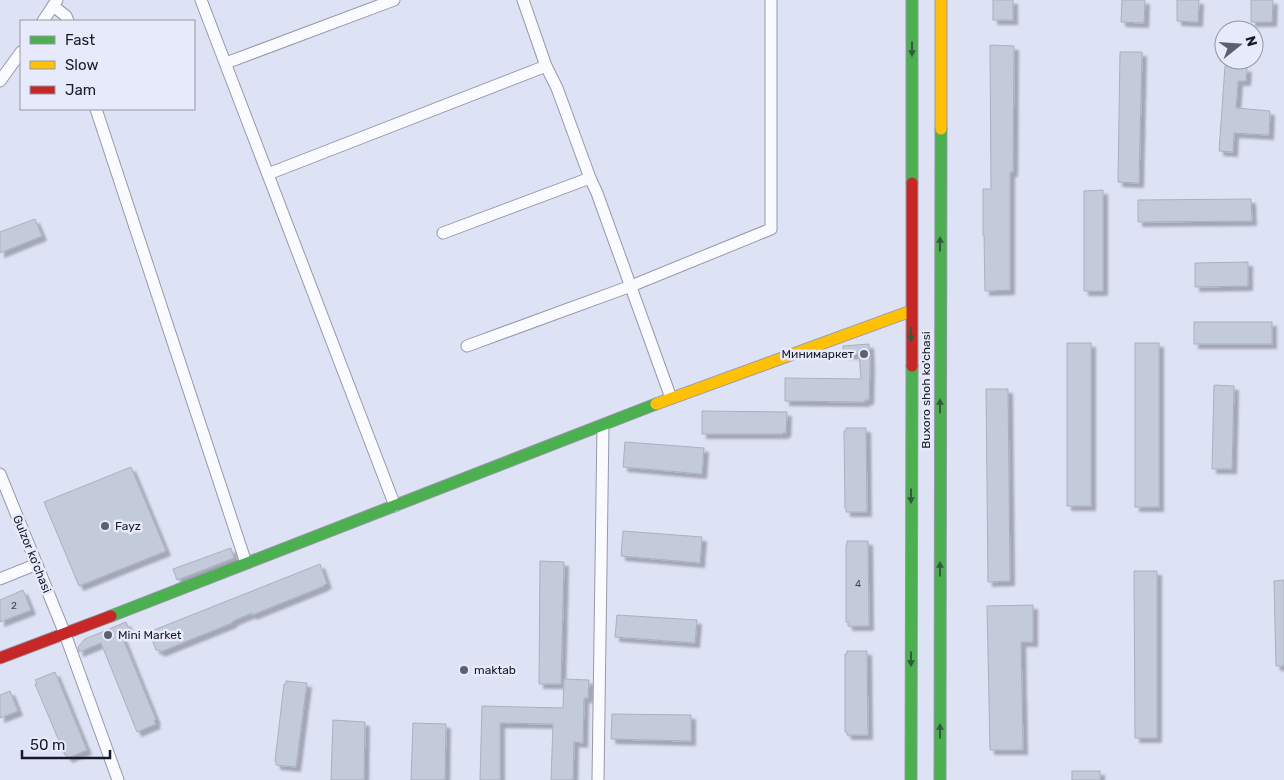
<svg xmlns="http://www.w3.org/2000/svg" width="1284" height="780" viewBox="0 0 1284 780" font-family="Rubik,sans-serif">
  <defs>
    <filter id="shadow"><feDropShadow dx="4.5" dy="4.5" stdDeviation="1" flood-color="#0004"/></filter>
  </defs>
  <rect width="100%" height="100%" fill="#dee2f5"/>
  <g fill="#c3cad9" stroke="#a9b0bf" filter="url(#shadow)">
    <rect x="993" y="0" width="20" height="20"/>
    <polygon points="1122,0 1145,0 1144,23 1121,22"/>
    <polygon points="1177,0 1199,0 1198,22 1177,21"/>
    <polygon points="1251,0 1273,0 1272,22 1251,22"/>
    <polygon points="990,45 1014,46 1013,172 1010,172 1010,290 985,291 984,235 983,235 983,189 991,189"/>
    <polygon points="1120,52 1142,52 1139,183 1118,182"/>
    <polygon points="1225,66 1247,68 1246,81 1238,81 1236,108 1270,111 1269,135 1234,133 1233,152 1219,151"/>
    <polygon points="1103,190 1103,291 1084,291 1084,191"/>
    <polygon points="1251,199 1252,221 1138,222 1138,200"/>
    <polygon points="35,219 42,236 0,253 0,232"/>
    <polygon points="1248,262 1248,286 1195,287 1195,263"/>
    <rect x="1194" y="322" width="78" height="22"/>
    <rect x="1067" y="343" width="24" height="163"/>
    <rect x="1135" y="343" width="24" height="164"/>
    <polygon points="869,344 870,364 869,400 865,400 865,402 785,401 785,378 861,379 859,354 844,355 843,346"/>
    <polygon points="1214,385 1234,386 1232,469 1212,469"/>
    <polygon points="986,389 1008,389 1010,581 988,582"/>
    <polygon points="702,411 787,412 786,433 783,433 783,434 702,434"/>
    <polygon points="846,428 866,428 867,512 846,512 846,509 845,508 844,431 846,431"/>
    <polygon points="625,442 704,448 702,474 623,467"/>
    <polygon points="131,467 166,551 79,586 44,502"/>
    <polygon points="623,531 702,537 700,563 621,556"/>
    <polygon points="847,541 868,541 869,626 848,626 848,622 846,622 846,545 847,545"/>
    <polygon points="231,548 234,558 177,580 173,569"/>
    <polygon points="540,561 564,562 561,684 539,684"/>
    <polygon points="320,564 327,584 324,585 324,586 252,615 252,613 235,620 232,622 232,623 160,652 160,650 156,650 149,632"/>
    <polygon points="1134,571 1157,571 1157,738 1135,738"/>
    <polygon points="1284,580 1284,666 1276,666 1274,581"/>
    <polygon points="23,590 31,610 0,622 0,600"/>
    <polygon points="1033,605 1033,642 1021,642 1023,750 990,750 987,606"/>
    <polygon points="617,615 697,620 695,643 615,637"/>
    <polygon points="126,622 130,631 121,634 156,720 154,721 156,724 137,732 101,643 79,652 78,647 85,639"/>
    <polygon points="847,651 867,651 868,735 847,735 847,732 845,732 845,654 847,654"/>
    <polygon points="55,672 87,750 68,758 66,755 65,755 35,684 37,683 35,680"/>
    <polygon points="564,679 589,680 588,698 584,698 583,743 574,742 573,780 551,780 553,724 500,723 500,780 480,780 482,706 563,708"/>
    <polygon points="286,681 307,683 296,767 276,765 276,761 275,761 284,684 286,684"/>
    <polygon points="10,691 18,711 0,718 0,695"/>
    <polygon points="612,714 691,715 691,741 611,739"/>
    <polygon points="333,720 365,722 364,780 331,780"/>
    <polygon points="413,723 446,724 445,780 411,780"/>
    <rect x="1072" y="771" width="28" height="9"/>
  </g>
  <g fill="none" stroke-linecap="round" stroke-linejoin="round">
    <defs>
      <g id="street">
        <polyline points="201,0 395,506"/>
        <polyline points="523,0 546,66 557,88 590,178 597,193 671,398"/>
        <polyline points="53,6 66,16 68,21"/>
        <polyline points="43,21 57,0"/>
        <polyline points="226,63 394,0"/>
        <polyline points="0,81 21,52"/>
        <polyline points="96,109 246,563"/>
        <polyline points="268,174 546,66"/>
        <polyline points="443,233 590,178"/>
        <polyline points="467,346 631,286 771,229 771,0"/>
        <polyline points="0,474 65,634 118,780"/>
        <polyline points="0,579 37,564"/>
        <polyline points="598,780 603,425"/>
      </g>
      <g id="fast">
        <polyline points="912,183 912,0"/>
        <polyline points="111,616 656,404"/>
        <polyline points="911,780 912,366"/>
        <polyline points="940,780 941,129"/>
      </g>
      <g id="slow">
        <polyline points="941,129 941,0"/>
        <polyline points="656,404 911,311"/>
      </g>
      <g id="jam">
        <polyline points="912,366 912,183"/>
        <polyline points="0,658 111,616"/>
      </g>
    </defs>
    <use href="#street" stroke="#9699a9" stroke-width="13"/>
    <use href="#fast" stroke="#9699a9" stroke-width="13"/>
    <use href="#slow" stroke="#9699a9" stroke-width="13"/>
    <use href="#jam" stroke="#9699a9" stroke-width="13"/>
    <use href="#street" stroke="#fafbfe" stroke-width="11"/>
    <use href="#fast" stroke="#4caf50" stroke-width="11"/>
    <use href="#slow" stroke="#ffc107" stroke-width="11"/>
    <use href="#jam" stroke="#c62828" stroke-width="11"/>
  </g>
  <defs><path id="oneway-solid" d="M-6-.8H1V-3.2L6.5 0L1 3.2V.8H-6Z" transform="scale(1.25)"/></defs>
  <g fill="#2f5d3b">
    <use href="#oneway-solid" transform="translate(912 49) rotate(90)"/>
    <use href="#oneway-solid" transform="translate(940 244) rotate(-89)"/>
    <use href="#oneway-solid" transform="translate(911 334) rotate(90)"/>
    <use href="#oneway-solid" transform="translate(940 406) rotate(-90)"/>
    <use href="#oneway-solid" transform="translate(911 496) rotate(90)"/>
    <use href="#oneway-solid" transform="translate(940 569) rotate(-90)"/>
    <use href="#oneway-solid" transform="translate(911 659) rotate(90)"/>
    <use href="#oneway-solid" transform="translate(940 731) rotate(-90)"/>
  </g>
  <g fill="#5d6070" stroke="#e7eafb" stroke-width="2">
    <circle cx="864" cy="354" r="5"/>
    <circle cx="105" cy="526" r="5"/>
    <circle cx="108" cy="635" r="5"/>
    <circle cx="464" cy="670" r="5"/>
  </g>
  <g text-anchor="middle" stroke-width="5" stroke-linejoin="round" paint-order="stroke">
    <g font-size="10" fill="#434655">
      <text x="858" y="587">4</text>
      <text x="14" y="609">2</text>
    </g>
    <g font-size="12" fill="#181a29" stroke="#e7eafb" text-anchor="start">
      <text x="854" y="358" text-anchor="end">Минимаркет</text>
      <text x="115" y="530">Fayz</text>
      <text x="118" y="639">Mini Market</text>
      <text x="474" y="674">maktab</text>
    </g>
    <g font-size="12" fill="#181a29" stroke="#e7eafb">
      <text transform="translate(926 390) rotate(-90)" y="4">Buxoro shoh ko'chasi</text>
      <text transform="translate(32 554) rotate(68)" y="4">Gulzor ko'chasi</text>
    </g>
  </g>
  <rect x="20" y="20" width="175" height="90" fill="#e7eafb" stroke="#9497a7"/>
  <rect x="30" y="36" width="25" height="8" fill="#4caf50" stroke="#9497a7"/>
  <text x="65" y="45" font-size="15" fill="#181a29">Fast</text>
  <rect x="30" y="61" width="25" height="8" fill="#ffc107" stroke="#9497a7"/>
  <text x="65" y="70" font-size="15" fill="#181a29">Slow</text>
  <rect x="30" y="86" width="25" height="8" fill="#c62828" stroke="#9497a7"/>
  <text x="65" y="95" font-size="15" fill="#181a29">Jam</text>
  <g transform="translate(1239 45) rotate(73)"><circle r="24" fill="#e7eafb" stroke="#9497a7"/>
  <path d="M0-4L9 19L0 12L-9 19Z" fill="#5d6070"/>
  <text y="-8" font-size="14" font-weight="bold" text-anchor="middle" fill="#181a29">N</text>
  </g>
  <path d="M22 750v8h88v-8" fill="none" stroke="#181a29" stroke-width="2.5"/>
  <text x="30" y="750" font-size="15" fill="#181a29" stroke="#e7eafb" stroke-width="4" paint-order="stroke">50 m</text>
</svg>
